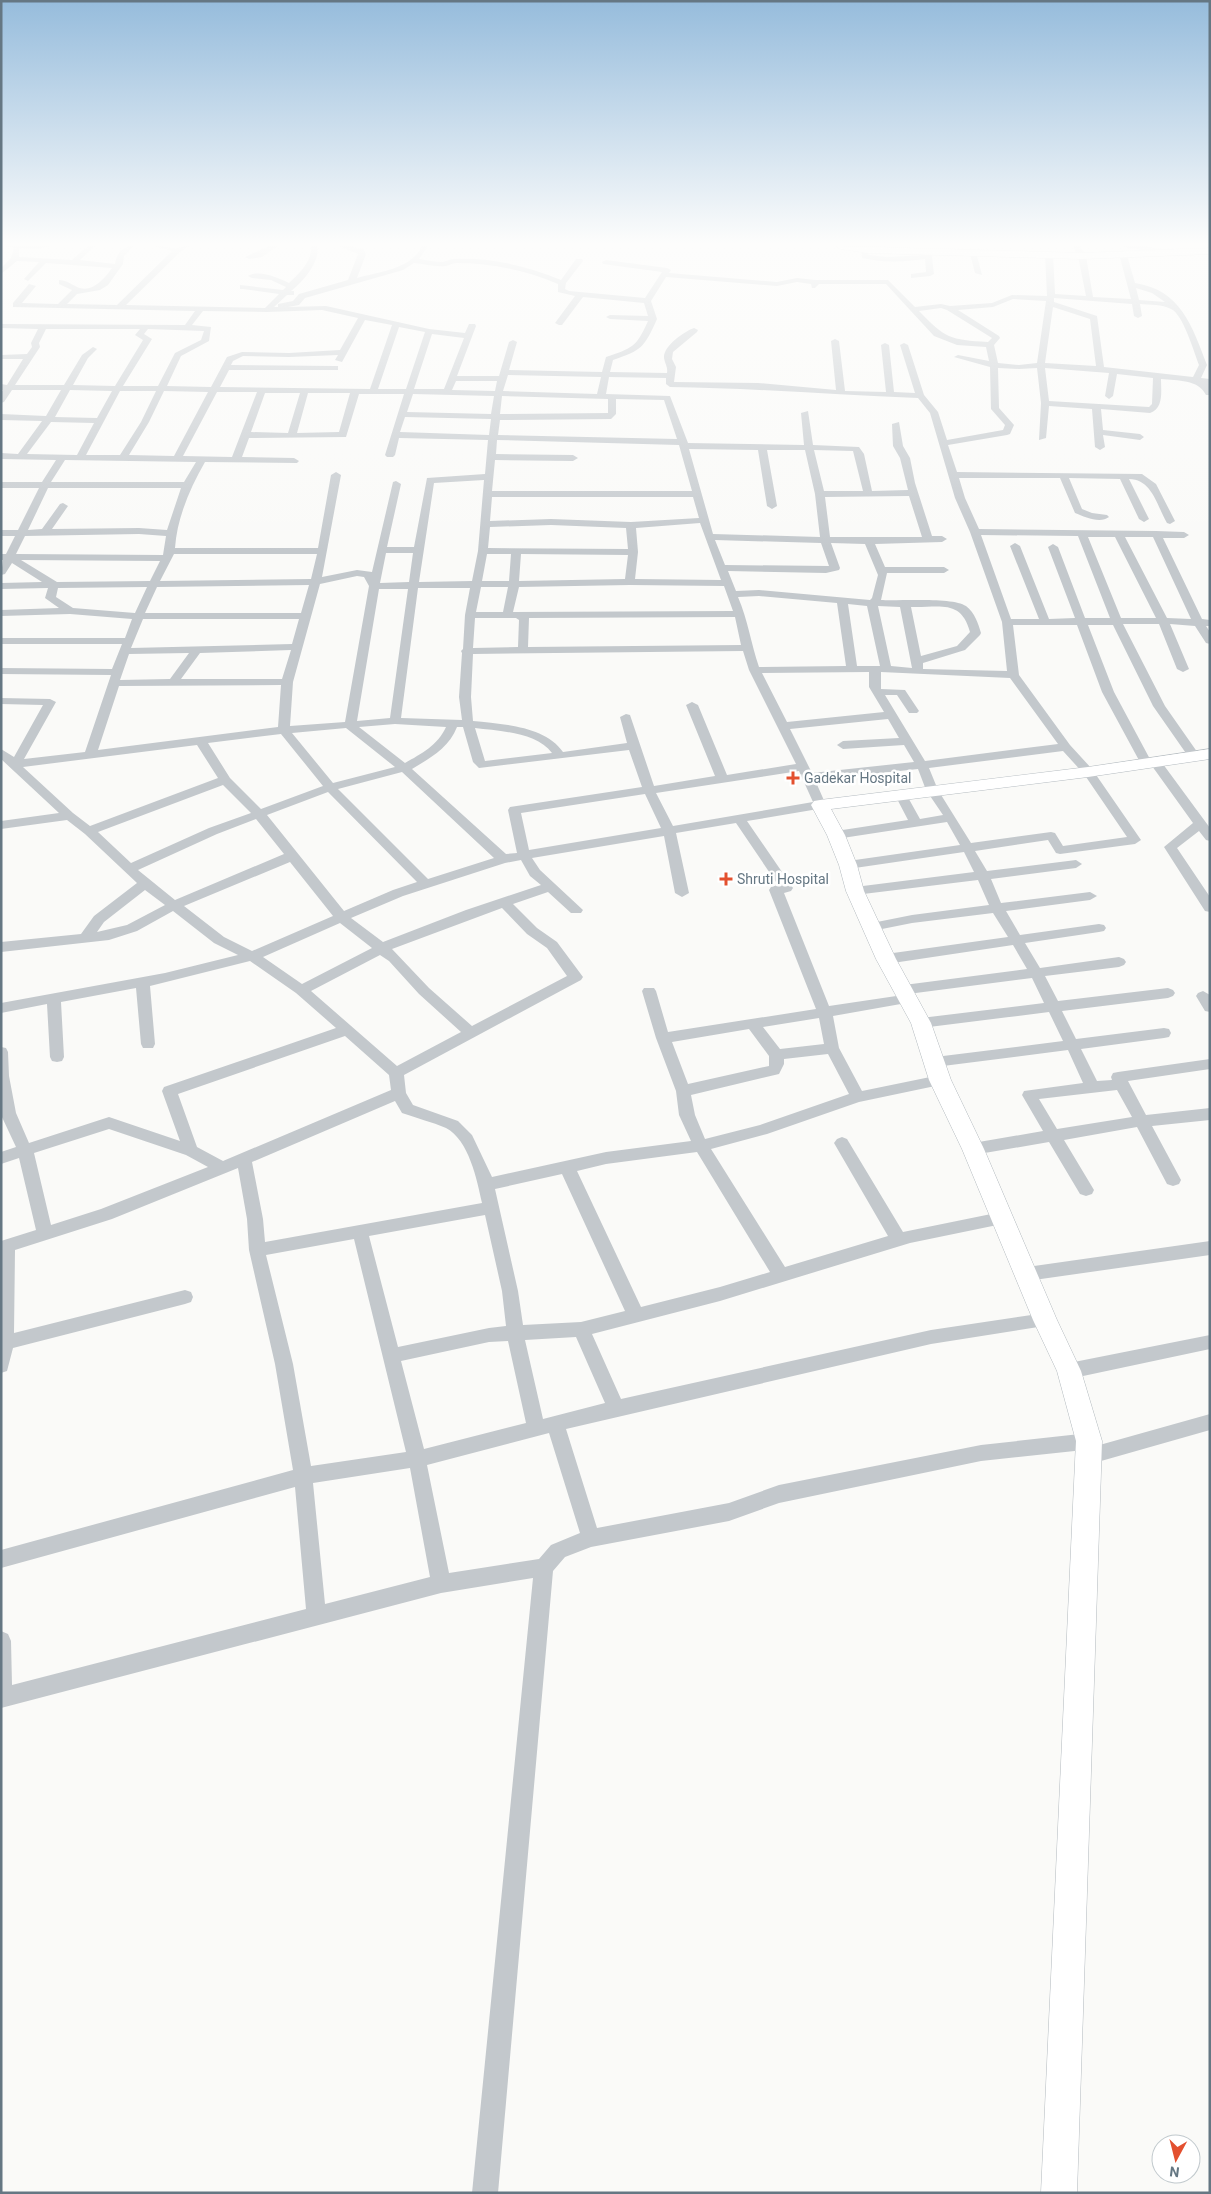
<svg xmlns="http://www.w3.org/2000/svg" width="1211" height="2194" viewBox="0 0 1211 2194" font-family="Roboto,sans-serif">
  <rect width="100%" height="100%" fill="#fafaf8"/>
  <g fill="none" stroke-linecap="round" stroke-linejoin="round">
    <defs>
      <g id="secondary">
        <polygon points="836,246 1082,253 1210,248 1210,254 1082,259 868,253 841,249"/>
        <polygon points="1210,749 1210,759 1088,777 831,809 845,835 857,865 864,891 896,959 931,1023 951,1080 984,1149 1057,1320 1081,1371 1102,1441 1077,2193 1041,2193 1076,1441 1057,1371 1033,1320 962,1149 929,1080 911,1023 876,959 846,891 839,865 827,835 811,805 814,801 820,800 1088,767"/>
      </g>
    </defs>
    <use href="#secondary" stroke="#b3babf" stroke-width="1"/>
    <g fill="#c3c8cc" fill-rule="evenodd">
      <path d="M6,246h44l-13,3 -18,-1v9l53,3 16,-14h7l-15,14 35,4c2,-12 8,-18 19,-18l-10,10 -1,8 -15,21 -8,5 -23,4 -10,10 50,1 55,-54 -18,-5 22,2 13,-2 -9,6 -54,53 139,3 14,-14 -36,-5h-3v-4l43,5 3,-3 -15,-7 -19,-2 -4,-2c11,-7 31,2 41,7 10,-9 24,-23 22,-37h6c4,15 -15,37 -26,45h3v4h-7l-13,12h4v-3l15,-3 6,-7 49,-14 10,-26 -19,-8h10l14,3 3,5 -9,24c21,-6 55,-9 65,-32h6l-9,13c8,1 16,3 24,3 4,-1 7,-3 11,-3 36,-2 73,7 107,21l15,-21h6l1,2 -17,22 -1,6 4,2 76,7 17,-26 -59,-8 -1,-2 4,-2 61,8 4,2 -2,3 108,9 20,-4 18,2h73l27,27 26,-3 9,2 42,-3 20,-8 35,1 -2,-42 4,-2 4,2 2,40 31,2 -8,-40 -5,-10h7l6,10 7,41 38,2 -12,-45 7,-2 9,31c46,7 57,43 72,82l-6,13 9,1v16h-4c-8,-16 -28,-14 -45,-16 0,12 3,29 -11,34l-49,-4 2,21 37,4 4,3 -4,3 -37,-5 2,12 -5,3 -5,-3 -3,-38 -43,-3 -3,32 -7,2 2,-37 -4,-35 -18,1 -21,-1 1,40 15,17 -4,9 -3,1 -59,10 9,27 185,2 14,10 19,37 -5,3 -3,-1c-10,-17 -15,-44 -38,-44l20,40 -5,3 -5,-3 -19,-40 -51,-1 13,31 10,4 15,2 2,2c-9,7 -24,0 -34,-4l-15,-35h-101l6,20 14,31 177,2 28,1 5,3 -5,3h-21l39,81 8,1v6h-4l4,6v12l-4,-1 -11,-17 -25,-2 19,45 -6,3 -6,-3 -18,-45h-36l42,82 35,50 -2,3h-8l-37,-53 -40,-81h-25l26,67 37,69 9,-1 50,68v13l-4,-1 -7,-9 -22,17 33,49v15l-5,-1 -41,-64 29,-24 -41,-57 -5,2 -6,-4 -39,-72 -25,-67h-64l6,50 51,70 22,24 49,71 -6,4 -75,10 -4,-1 -8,-13 -73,11 12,20 89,-11 6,4 -6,4 -85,11 10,24 89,-11 7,4 -7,4 -84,11 14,24 79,-11 5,1 2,3 -2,3 -5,1 -74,11 15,25 79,-11 5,2 2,3 -2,3 -5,2 -74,9 13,25 110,-13 5,2 2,3 -2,3 -5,2 -106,13 14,28 88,-11 5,1 2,4 -2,4 -5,1 -83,11 16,32 15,-1 -1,-3 2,-4 5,-1 92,-13v10l-82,12 18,34 64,-7v12l-58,6 29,54 -2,4 -6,2 -6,-2 -30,-57 -73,13 30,50 -2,4 -6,2 -6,-2 -31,-52 -76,13 -5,-2 -3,-4 3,-4 5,-2 70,-12 -21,-36 2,-4 59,-8 -15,-33 -133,17 -5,-1 -2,-4 2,-4 5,-1 128,-16 -14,-29 -128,16 -5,-1 -2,-4 2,-4 5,-1 123,-15 -12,-25 -124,16 6,5 -2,3 -79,14 6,32 23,43 78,-16 5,1 2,4 -2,4 -5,1 -81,17 -92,32 -56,15 74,118 103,-31 -54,-93 3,-4 5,-2 5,2 56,93 98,-20 6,1 2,5 -2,5 -97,20 -190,58 -128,33 29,65 310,-69 114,-17 6,2 3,5 -3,5 -120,19 -365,85 31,99 132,-25 50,-18 202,-40 108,-12 6,2 3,6 -2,5 114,-32v16l-123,35 -6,-2 -3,-6 3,-6 3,-1 -103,11 -202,42 -50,18 -138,26 -26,10 -12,14 -55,622h-26l61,-615 -92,15 -440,115v-77l7,3 3,7 1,44 294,-76 -11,-122 -294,81v-18l292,-80 -18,-106 -26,-114 -2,-31 -9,-51 -126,51 -97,31 -1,83 171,-43 6,2 2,5 -2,5 -6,2 -172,44 -6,23 -6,2v-132l35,-11 -17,-72 -18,6v-12l15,-5 -15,-32v-68l5,1 2,4 1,24 7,37 13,30 80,-26 71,24 -18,-50 2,-4 172,-59 -40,-35 -46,-32 -100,25 5,58 -2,4h-10l-2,-4 -5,-56 -75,14 3,55 -2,4 -5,1 -5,-1 -2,-4 -3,-53 -46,9v-10l164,-30 73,-18 -24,-12 -41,-32 -36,20 -28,9 -108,12v-10l80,-8 13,-18 43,-33 -52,-49 -18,-14 -66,9v-8l58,-8 -58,-54v-10l13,8 29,-52 -42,-1v-6l49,1 6,3 -32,57 61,-7 26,-77 -110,-1v-6l111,1 10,-25h-121v-6h124l7,-19 -62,-5 -69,2v-6l58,-2 -14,-10 3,-10 -47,1v-6l41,-1 -30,-19 -7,11 -4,1 2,-15h-2v-6h5l9,-18h-14v-6h17l21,-42h-38v-6h41l14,-22 -55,-1v-6l17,1 24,-33 -41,-1v-6l45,2 15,-26h-49l-8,12 -3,1v-10l2,-3h-2v-6l6,1 16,-26h-22v-4l26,-1 5,-7 -1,-4 7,-14 -37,-1v-4l184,1 10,-14 -182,-4v-4l16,-19 7,2 -14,17 36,1 14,-14 -13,-6v-4c7,0 12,4 18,7 15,7 28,-9 35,-19l-66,-5 -18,18 -4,-2 15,-17 -22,-1 -16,13v-6l10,-10 3,-10zM414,263c10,1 21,4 31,3 4,0 7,-3 11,-3 36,0 69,7 102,21v8l17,4 -20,27 4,2h3l21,-28 61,6 4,13 -38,-1 -4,2 4,2 38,2c-12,27 -16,27 -42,36l-4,15 -93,-2 8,-28 -4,-2 -4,2 -10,34h-42l19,-50 -1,-2h-6l-4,9 -36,-4 -103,-23 -38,1 11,-2 6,-7 98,-28zM666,277l111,9 20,-4 14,2 1,4h3l4,-4h67l48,52 23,9 29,2 3,14 -31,-6 -4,2 36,10 1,42 14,16 -2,5 -56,10 -9,-28 -14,-17 -16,-50 -4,-2 -4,2 15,48 -21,-1 -5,-47 -4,-2 -4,2 5,47 -41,-1 -6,-50 -4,-2 -4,2 5,49 -78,-7 -84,-1 2,-15 -4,-8 1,-7 24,-20 1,-2 -4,-2c-9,3 -31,18 -30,30 1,6 4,9 3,15l-57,-1 3,-12c29,-10 31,-12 44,-41l-6,-18zM1136,288l16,5 13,9 -26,-2zM1054,298l78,6 2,12 4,2 4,-2 -2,-12c10,1 22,0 31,5 12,5 23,43 28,56l-6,12 -89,-10 -7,-51 -43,-14zM1013,299l33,2 -9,62 -18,2 -21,-2 -4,-18 6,-7 -1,-2 -41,-26 35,-3zM1053,307l37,12 6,47 -51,-3zM941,308l6,2 45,28 -4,4c-38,-2 -43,-4 -69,-31zM322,310l36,8 -18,32 -51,3 -47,-1 -15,5 -16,30 -44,-1 14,-30 28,-15 2,-14 -19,-2 11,-14 64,1zM365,320l27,5 -22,64 -150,-2 9,-17h109v-4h-3l-104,-1 2,-4 10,-5 46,1 49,-2 -3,5 7,2zM399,327l26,5 -19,57h-28zM46,329h94l-5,6 8,5 -28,46 -42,-1 15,-27 9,-9 -4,-2 -11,8 -18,30h-49l25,-38 -1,-4zM148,329l56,2 -3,9 -26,13 -17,33h-35l29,-47 -8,-5zM432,334l32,4 -20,51h-30zM1045,368l64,5 -4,23 4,3 4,-3 4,-22 36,4 -1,26 -3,3 -100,-6zM508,375l93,2 -4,17 -94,-3zM609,377l57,1v6l4,3c83,1 165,8 248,11l12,15 25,85 15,34 32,90 5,49 -84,-2v-6l42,-13 15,-15 1,-2c-3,-10 -6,-20 -15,-27 -13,-9 -66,-5 -85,-6l6,-27h57l5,-3 -5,-3h-59l-10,-23 67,-2 5,-3 -5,-3h-10l-17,-53 -5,-25 -7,-12 -4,-24 -7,2 1,22 7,12 8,32 -36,1 -8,-37 -5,-7 -46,-2 -5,-34 -7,2 3,32 -116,-2 -18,-47 -64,-2zM456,381h41l-2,10 -43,-1zM70,390l42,1 -15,27 -42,-1zM120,391h36l-15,31 -21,33h-34zM164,391l44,1 -34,64 -45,-1 20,-33zM217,392h40l-25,65 -49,-1zM265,393h35l-12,40 -37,-1zM308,393h42l-11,39 -42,1zM359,394h45l-19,61 2,2h6l2,-2 4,-17 89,2 -3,34 -58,4 -13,69h-27l14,-63 -5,-3 -3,1 -21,90 -15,-2 -35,7 19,-102 -5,-3 -5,3 -13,73h-143c2,-30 15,-60 30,-86l92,1 2,-2 -5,-3 -52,-1 7,-19 97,-1zM413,394l81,2 -3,18 -84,-2zM502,396l106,3v14l-108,1zM616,399l48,1 13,39 -179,-4 2,-15 111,-1 5,-5zM405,417l86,2 -2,16 -89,-3zM51,422l43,1 -17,32 -50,-1zM497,440l182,5 13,46h-200l3,-31 78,1 5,-3 -5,-3 -77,-1zM689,449l69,1 9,56 5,3 5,-3 -10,-56h38l10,44 5,43 -107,-3zM814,450l39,1 10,40h-39zM65,460l131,2 -12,20h-133zM484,480l-6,71 -6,30 -53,1 15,-99zM48,488h133l-14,42 -28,-2 -87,1 16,-23 -5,-3 -3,1 -18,25 -14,1zM909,496l13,41h-92l-5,-40zM492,497h201l6,21 -68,4 -80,-3 -61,2zM700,523l21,57 -86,-1 3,-27 -2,-24zM551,525l75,3 2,21 -140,-1 2,-21zM139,534l27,2 -3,19 -147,-1 9,-18zM981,535l97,1 32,82h-25l-27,-71 -5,-3 -5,3 27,71 -26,1 -29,-73 -5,-3 -5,3 29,73h-28zM1088,537h27l41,81h-35zM1125,537h28l38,82 -24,-1zM715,540l106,3 8,23 -104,-1zM831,543l34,1 13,31 -6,23 -2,2 -111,-10 -23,1 -8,-20 98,2 13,-3 1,-2zM386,553h27l-4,29 -29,1zM174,554h143l-6,25 -151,2zM487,554h24l-2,27h-27zM521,554l107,1 -3,24 -106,2zM21,560l139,1 -10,20 -93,1zM357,576l7,1 5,9 -24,136 -55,4 3,-44 27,-98zM309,585l-8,28h-156l12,-26zM630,585l94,1 9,25 -220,1 6,-25zM147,587l-12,26 -62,-5 -17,-11 2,-9zM481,587h27l-5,25h-27zM418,588h52l-5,27 -2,34 -2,2 1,2 -3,44 3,23 -61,-2zM379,589h29l-18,129 -33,3zM759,596l78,7 9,63 -87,1c-8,-23 -11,-47 -21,-70zM848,604l19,2 13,60h-23zM878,606l22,1 12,61 -21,-2zM911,607c29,1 50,-8 59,25l-13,14 -36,10zM735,617l6,28 -213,2 1,-29zM475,618h41l3,2 -1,27 -45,1zM143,619h156l-7,25 -161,4zM291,650l-9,29h-101l19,-26zM743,651l6,19 47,94 -69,11 -29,-70 -6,-3 -6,3 29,71 -61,10 -24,-71 -4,-1 -6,3 7,26 -64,9c-18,-26 -61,-28 -90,-31l-2,-24 2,-43zM189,653l-19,26 -50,1 9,-26zM869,672v15l15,25 -97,10 -25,-49zM881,672l129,6 48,66 -133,17 -40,-66h12l12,18h8l2,-2 -14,-21 -24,-1zM281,685l-3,42 -180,23 21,-64zM888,719l11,19 -56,3 -6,4 6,4 61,-4 10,17 -102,11 -22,-44zM395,724l51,3c-8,18 -25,27 -41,36l-46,-36zM457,727h6l10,35 6,6 150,-18 13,37 -132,20 -2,3 9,43 -11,1 -94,-85c18,-11 37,-21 45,-42zM346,728l49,39 -62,16 -41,-50zM475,728c24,3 61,4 77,25l-67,8zM281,734l42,52 -62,23 -31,-31 -22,-35zM197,745l21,33 -128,48 -17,-13 -50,-46zM1063,751l21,23 43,63 -64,9 -8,-13 -4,-1 -80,11 -33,-53 -9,-22zM918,769l8,21 17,25 -23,4 -15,-27 -4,-1 -6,4 13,25 -72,11 -6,4 6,4 111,-17 13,23 -112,16 -6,4 6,4 116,-17 10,20 -119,15 -7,4 7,4 123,-15 11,25 -77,10 -45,9 -2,3 2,3 5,1 40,-8 81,-10 15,24 -122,17 -5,2 -2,3 2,3 5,2 127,-19 14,24 -123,16 -5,2 -2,3 2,3 4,2 -74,11 -45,-113 7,-2 2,-3 -46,-67 77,-13 2,-3 -11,-25zM799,771l14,31 -140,24 -17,-33zM402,772l92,86 -66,21 -90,-90zM223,785l28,28 -42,15 -78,35 -33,-31zM328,792l89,90 -24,8 -49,21 -77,-96zM645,794l16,34 -132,22 -8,-37zM256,819l28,35 -109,46 -37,-30 79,-36zM736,823l42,62 -7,2 -2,3 47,119 -148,23 -12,-41 -2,-3h-10l-2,3 14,47 20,53 3,24 12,26 -85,11 -114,25 -20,-42 -14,-14 -45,-16 -7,-12 -2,-18 177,-95 2,-3 -26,-35 -20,-14 -24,-24 35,-12 23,21h10l2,-3 -43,-40 -8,-12 132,-22 11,57 7,4 7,-4 -13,-60zM521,860l9,16 11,9 -75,25 -83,32 -32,-24 52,-22 102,-33zM290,862l43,54 -81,35 -28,-14 -40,-31zM145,890l20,15 -38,20 -30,7 7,-10zM502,908l25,26 20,14 20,28 -95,50 -43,-38 -37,-39zM340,923l32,25 -70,36 -39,-27zM380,955l9,6 30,33 42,38 -64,34 -86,-75zM819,1018l5,26 -44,5 -17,-22zM749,1029l20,27v10l-81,18 -16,-42zM345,1036l44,39 2,15 -168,71 -26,-14 -19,-53zM828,1054l21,40 -89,31 -55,14 -10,-24 -4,-20 88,-21 5,-10v-5zM1117,1090l15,27 -75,12 -18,-30zM395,1101l7,12c14,5 30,9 44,15 23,12 31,52 36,75l-217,39 -2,-23 -11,-57zM109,1129l77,26 22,12 -107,42 -50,16 -17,-72zM697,1152l73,120 -50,15 -79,20 -64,-136 29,-7zM562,1174l63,137 -44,11 -58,3 -5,-34 -23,-102zM485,1215l17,76 4,35 -17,2 -91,19 -29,-111zM354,1239l52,213 -95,14 -18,-102 -27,-109zM576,1337l29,66 -62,16 -18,-79zM508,1341l18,82 -102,26 -23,-88 88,-19zM549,1433l31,100 -29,12 -12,14 -90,14 -22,-108zM410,1468l20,109 -105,27 -12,-121z"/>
      <polygon points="269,246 278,246 262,257 249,259 245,257"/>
      <polygon points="1124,246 1143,246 1181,252 1177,254 1128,248"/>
      <path d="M861,247h6l1,8 20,2 37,-2v-6h6l3,25 -4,2 -19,2v-4l15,-2 -1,-13c-21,3 -41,4 -63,-1z"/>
      <polygon points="969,250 976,252 982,275 975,273"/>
      <polygon points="1203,991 1210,995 1210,1012 1205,1011 1196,996 1198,993"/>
      <polygon points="1210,1241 1210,1255 1027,1281 1021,1279 1019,1274 1021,1269 1027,1267"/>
      <polygon points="1210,1335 1210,1349 1069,1379 1063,1376 1060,1371 1063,1366 1069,1363"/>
    </g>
    <use href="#secondary" fill="#fff" fill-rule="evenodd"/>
  </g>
  <linearGradient id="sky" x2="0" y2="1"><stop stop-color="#96bcdc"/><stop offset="0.44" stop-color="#fdfdfc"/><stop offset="1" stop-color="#fdfdfc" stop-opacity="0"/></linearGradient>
  <rect width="1211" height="553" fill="url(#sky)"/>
  <g fill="#e3502f" stroke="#fff" stroke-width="2">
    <path d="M790.5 770.5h5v5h5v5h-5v5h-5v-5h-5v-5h5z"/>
    <path d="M723.5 871.5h5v5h5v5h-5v5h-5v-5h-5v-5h5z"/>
  </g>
  <g text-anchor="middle" stroke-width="5" stroke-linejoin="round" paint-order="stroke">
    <g font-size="14" fill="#657783" stroke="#fff" text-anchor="start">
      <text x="804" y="783">Gadekar Hospital</text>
      <text x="737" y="884">Shruti Hospital</text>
    </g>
  </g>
  <rect width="1211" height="2194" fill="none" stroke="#657783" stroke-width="5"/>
  <g transform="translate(1176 2159) rotate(187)"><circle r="24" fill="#ffffff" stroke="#c1c9cd"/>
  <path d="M0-4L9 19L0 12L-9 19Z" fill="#e3502f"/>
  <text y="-8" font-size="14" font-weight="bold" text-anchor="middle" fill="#657783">N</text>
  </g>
</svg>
